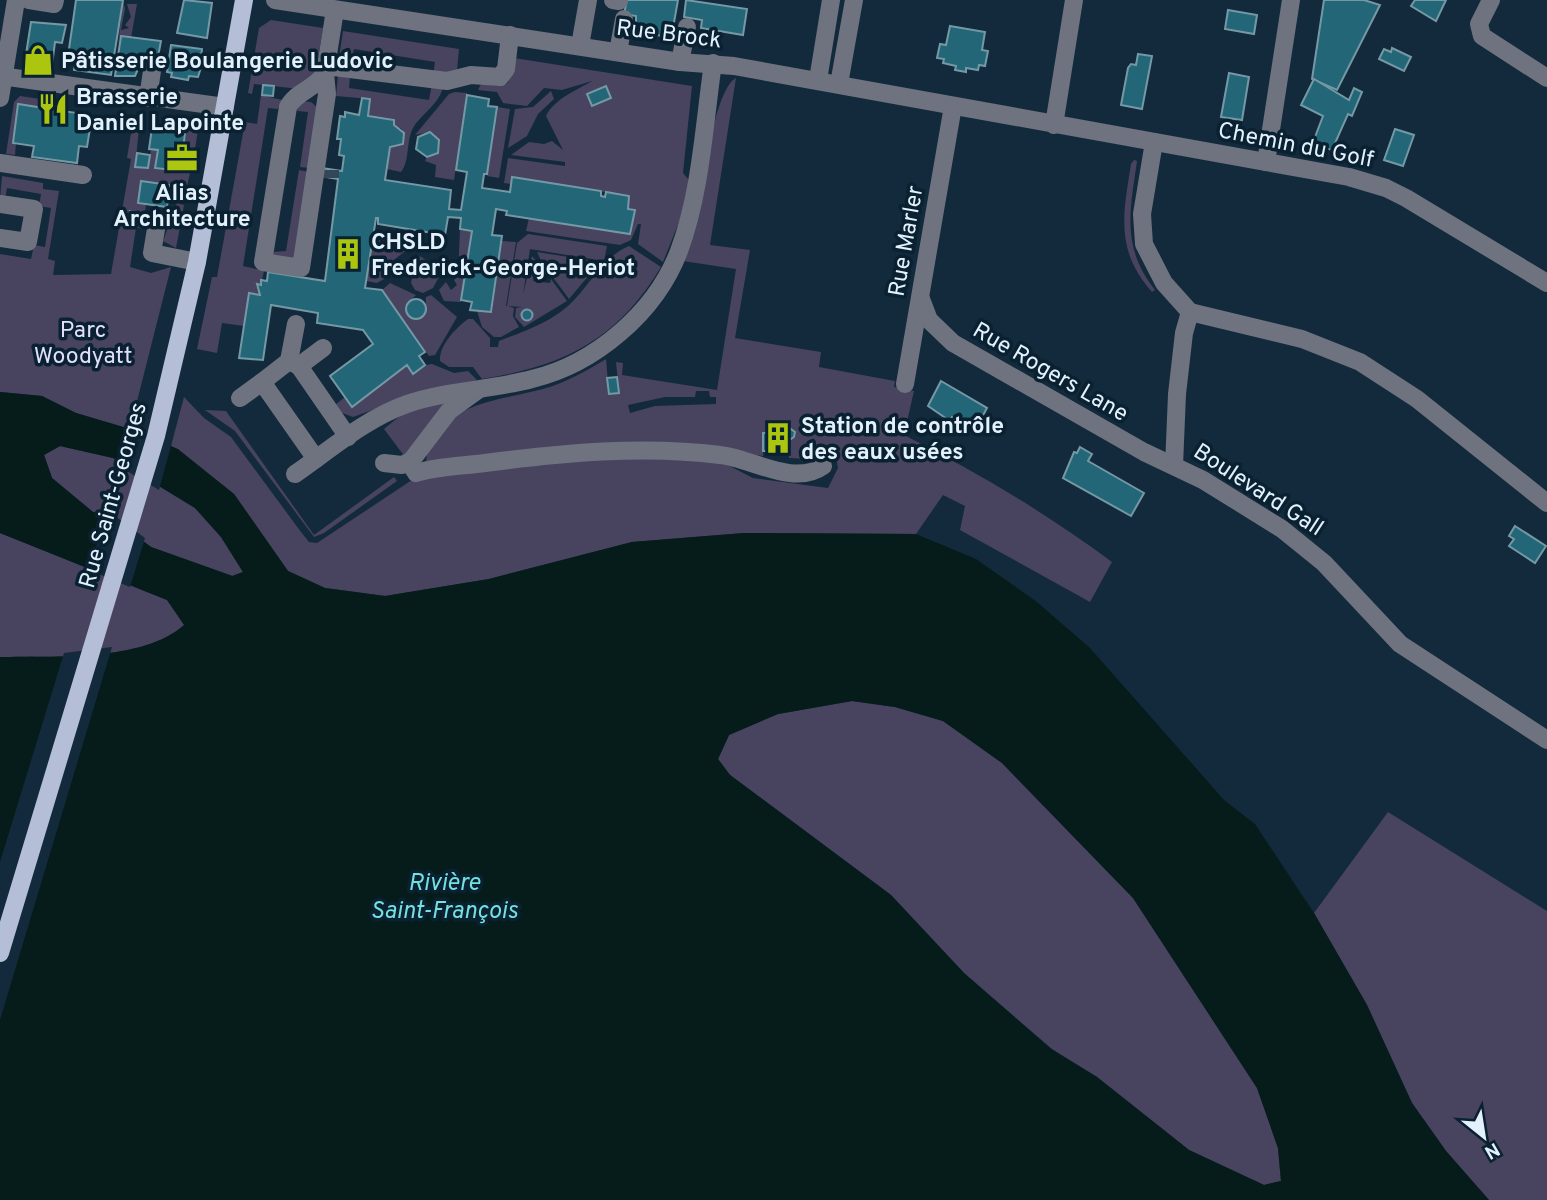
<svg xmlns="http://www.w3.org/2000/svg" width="1547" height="1200" viewBox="0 0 1547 1200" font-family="Overpass,sans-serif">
  <rect width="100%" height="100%" fill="#132a3c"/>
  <g fill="#48435e" fill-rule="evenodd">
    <polygon points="123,0 125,9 121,30 129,28 125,25 131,17 127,4 137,4 131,38 120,36 118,45"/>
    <polygon points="271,20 323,28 316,72 300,89 254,84 252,94 248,93 259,28"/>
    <polygon points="343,31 459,49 457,71 433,76 435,62 354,49 352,60 339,58"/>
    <path d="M514,58l178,28 -9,87 6,7 -8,37 -18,45 -25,-18 3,-20h-3l-7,16 -11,5 -94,-14 3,-13 101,16 5,-24 -7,-1 1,-13 -117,-19 -1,7 -7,-1 4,-25 57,8v-4l-54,-7 18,-13 15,2 8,-3 11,9 -17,-34c8,-17 31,-26 46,-35l-30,9 -18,-2 -17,18 -24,-3 -6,-11 -19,-2 3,-6 19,2 8,-3z"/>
    <path d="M338,75l12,1 -1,12 80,12 3,-16 11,2c-2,17 -22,28 -30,42 -7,13 -3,33 -12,44l-14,-3 3,-22 14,-6 -2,-12 -34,-13 2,-17 -34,-3z"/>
    <path d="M736,78l-26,167 40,5 -15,88 86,14 -2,15 76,14 -1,6 20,4 -10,44c73,37 142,78 208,127l-22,40 -130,-72 5,-24 -22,-11 -27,39 -172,-1 -112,9 -143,37 -104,17 -60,-8 -37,-17 -54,-77 -63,-48 13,-49 20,21 27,19 70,95 8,10 8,1 98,-65 100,-14 98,-9 105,5 35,18 75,10 10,-20 -3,-17 -22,-4 -6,12 -18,-1 -1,-17 6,-4 1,-5 -9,-7 -7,8h-15l-1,23 -43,-6 -108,-1v-5l-15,6 -166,15 -5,-5c9,-57 73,-59 117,-71 22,-6 43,-18 63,-30l3,35 10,-1 -3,-31 7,1 -1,12 95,15 19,-121 -53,-8c16,-36 27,-170 53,-183zM696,391h13l1,6h6v7l-61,2 -25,7 -2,-8 37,-8h30z"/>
    <polygon points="551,91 554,99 538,114 527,136 508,148 515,109 533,107"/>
    <polygon points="455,92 467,93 454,180 435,177 436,165 425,161 427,157 438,152 439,140 429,132 415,135 449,94"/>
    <polygon points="261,95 282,100 278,109 268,108 243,266 264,271 261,285 257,284 260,295 249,294 244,326 222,323 217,353 197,349 212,277 217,277 245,122 257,124"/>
    <polygon points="20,96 47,100 44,108 18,105 13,142 16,143 15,155 6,154 14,102"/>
    <polygon points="300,101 311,102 318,108 310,168 300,167 308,112 297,111"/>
    <polygon points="497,107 510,109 499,178 487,176"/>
    <polygon points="177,118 199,124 194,155 183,150 188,124 176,122"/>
    <polygon points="132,127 139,129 135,167 148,168 151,149 158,150 156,168 190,173 184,200 169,199 170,185 141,181 138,202 146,204 145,213 130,211 129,222 153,222 152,229 136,228 130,267 151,273 171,267 130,429 76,413 42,396 0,392 0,254 31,259 34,245 45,247 51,208 39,206 41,194 7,188 5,200 0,199 2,176 43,183 43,189 59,191 48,259 55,261 53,275 111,274 131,159 127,158"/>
    <path d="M1134,160l3,1c-7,50 -16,86 18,129l-3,2c-37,-42 -29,-77 -21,-128z"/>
    <polygon points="299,170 309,172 296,255 292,260 273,256 273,252 286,251"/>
    <polygon points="177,203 184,205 176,248 163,241"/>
    <polygon points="460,229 472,231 461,302 444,301 439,290 446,282 451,290 457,285 454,280 458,276"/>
    <polygon points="528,234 607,246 604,261 530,249 523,295 532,256 538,263 533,281 550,283 551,279 567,301 524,327 515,317 516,308 522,307 508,306 514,308 513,316 519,327 501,337 494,337 482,327 477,311 492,312 502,241 516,242 506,306 507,306 517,243"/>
    <polygon points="373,236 435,246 404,252 386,266 384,279 377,283 366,281"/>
    <path d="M629,246l32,21c-44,73 -97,99 -179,112l-9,-12h-24l-9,-6c-1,-16 16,-33 28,-42h5l17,19v9h8l1,-6c26,-10 56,-20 76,-42 16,-17 31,-44 54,-53z"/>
    <polygon points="537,252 600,262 569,299 552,276 552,266 543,265"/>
    <polygon points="417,255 433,263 432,275 439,277 433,288 423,293 415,290 411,283"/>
    <polygon points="390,283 416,295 405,306 408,316 417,319 425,313 426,297 431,295 457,317 435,355 429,356 382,290"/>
    <polygon points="432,364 454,373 468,371 477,380 414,395 353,417 342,413 335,405 345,397 352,406 407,365 413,373 425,365"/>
    <polygon points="437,403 443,403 444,408 405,457 384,429 401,415"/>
    <polygon points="205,410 226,411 314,535 394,477 397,481 324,533 314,537 235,431"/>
    <polygon points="60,446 113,458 195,508 221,537 243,572 233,576 151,547 107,514 93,512 52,478 44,455"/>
    <path d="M0,533l167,67 18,25c-43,37 -131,31 -185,32z"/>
    <polygon points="852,701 895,707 943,721 1002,763 1133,898 1257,1088 1278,1148 1281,1181 1264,1185 1189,1150 1097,1077 1052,1049 964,973 891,895 730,775 718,759 729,735 778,714"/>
    <polygon points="1388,812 1547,911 1547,1200 1489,1200 1446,1151 1412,1103 1367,1005 1314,913"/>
  </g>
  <path fill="#061c1b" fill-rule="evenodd" d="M0,392l42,4 34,17 54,16 48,20 56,45 54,77 37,17 60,8 104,-17 143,-37 112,-9 172,1 60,25 61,43 53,46 134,152 31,24 59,89 53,92 45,98 34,48 43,49h-1489v-543c54,-1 142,5 184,-32l-17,-25 -167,-67zM60,446l53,12 82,50 26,29 22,35 -11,4 -81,-29 -44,-33 -14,-2 -41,-34 -8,-23zM852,701l43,6 48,14 59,42 131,135 124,190 21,60 3,33 -17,4 -75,-35 -92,-73 -46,-28 -87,-76 -73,-78 -161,-120 -12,-16 11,-24 49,-21z"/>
  <g fill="#132a3c">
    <polygon points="131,426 172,442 159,490 120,467"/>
    <polygon points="107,510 145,538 130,587 89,570"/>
    <polygon points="112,647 0,1020 0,862 64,653"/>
  </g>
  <g fill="#236677" stroke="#7499a4" stroke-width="2">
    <polygon points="76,0 123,0 111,75 74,70 75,64 67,63"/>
    <polygon points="184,0 212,3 207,38 177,33"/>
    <polygon points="627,0 678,0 673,28 664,26 662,36 636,31 636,16 624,14"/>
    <polygon points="686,0 747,9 743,35 701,28 702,20 684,17"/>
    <polygon points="1324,0 1364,0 1380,5 1337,90 1312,79"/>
    <polygon points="1415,0 1446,0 1436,21 1411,6"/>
    <polygon points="1228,10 1257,15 1254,34 1225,29"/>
    <polygon points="31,22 66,25 62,43 55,42 52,65 25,61"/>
    <polygon points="950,26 985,32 982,50 988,51 985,66 979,65 978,70 966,68 966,72 955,70 956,66 943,63 944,59 937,58 940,44 946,45"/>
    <polygon points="121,36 161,41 157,62 148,69 139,67 135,76 115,76"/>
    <polygon points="171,45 202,49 201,58 204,58 198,77 189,76 188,80 171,77 172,73 167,72"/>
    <polygon points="1392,48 1411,57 1404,71 1379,59 1384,49 1391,52"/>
    <polygon points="1138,54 1152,56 1142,109 1121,105 1128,68 1131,64 1136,65"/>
    <polygon points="1229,73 1249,77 1242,120 1221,117"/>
    <polygon points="1314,79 1349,100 1354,88 1362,92 1352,116 1348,114 1332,150 1316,145 1315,137 1323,116 1301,105"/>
    <polygon points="263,85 274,86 273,96 262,95"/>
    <polygon points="606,86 611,98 592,106 587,94"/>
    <polygon points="467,95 489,99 488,106 497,107 487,174 484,174 482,188 510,192 512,177 601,191 601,196 605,197 606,192 629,196 628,209 635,210 630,234 506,215 507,211 496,209 492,235 502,236 491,312 470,310 472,302 461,300 472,231 460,229 461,218 448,217 445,235 378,224 378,218 376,218 365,288 382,290 425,352 419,356 425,365 413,374 407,365 352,407 330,376 373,344 363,330 317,323 318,313 271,305 263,360 239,358 249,293 260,295 257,284 261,285 261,280 267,281 268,272 325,281 338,179 320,176 321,168 342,171 344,156 339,155 341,139 337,139 340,116 345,117 345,112 359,115 362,98 370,99 368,116 394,120 394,125 404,133 403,144 390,147 385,180 451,190 449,209 461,210 467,172 456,170"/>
    <polygon points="44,103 62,106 62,111 84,114 83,121 91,122 87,147 79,146 77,163 32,157 34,146 13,143 18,104 44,108"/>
    <polygon points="167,125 178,126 177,132 185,133 183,150 188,151 185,168 181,167 180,171 155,168 158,150 149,149 152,128 166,130"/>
    <polygon points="1395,129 1414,135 1403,166 1384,160"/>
    <polygon points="430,132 439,140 438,153 427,157 416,149 418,137"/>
    <polygon points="137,153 150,155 148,168 135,167"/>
    <polygon points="141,181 170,185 167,207 138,203"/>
    <polygon points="130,211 145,213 143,224 129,222"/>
    <circle cx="416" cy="309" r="10"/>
    <circle cx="527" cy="315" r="5.5"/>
    <polygon points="617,377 619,393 609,394 607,378"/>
    <polygon points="941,381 987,408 977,427 952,417 950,421 928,406"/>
    <polygon points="785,425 795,432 794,437 788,441 789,451 763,451 763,433 779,433"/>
    <polygon points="1080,447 1092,454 1088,461 1144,493 1131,516 1063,478 1074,452 1077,453"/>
    <polygon points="1515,526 1546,546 1535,563 1509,546 1514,539 1509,536"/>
  </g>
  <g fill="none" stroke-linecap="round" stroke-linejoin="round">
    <polyline stroke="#324859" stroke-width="18" stroke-dasharray="18 9" stroke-linecap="butt" points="330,178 330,170"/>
    <g stroke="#6e737f" stroke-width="18">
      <polyline points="29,0 54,4 55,0"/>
      <polyline points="275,0 680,62 734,66 1349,177 1386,188 1406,198 1547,283"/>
      <polyline points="613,0 619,1"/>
      <polyline points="1491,0 1479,24 1482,36 1547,78"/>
      <polyline points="580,46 588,0"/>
      <polyline points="618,52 624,19"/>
      <polyline points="680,62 687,27"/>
      <polyline points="326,66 447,81 471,75 500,77 506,69 510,35"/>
      <path d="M325,73c-9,16 -29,18 -37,34l-25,155 38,6 26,-174 -2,-21 10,-63"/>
      <polyline points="0,76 225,107"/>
      <polyline points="818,80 831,0"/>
      <polyline points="839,84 854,0"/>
      <polyline points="0,98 16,0"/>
      <polyline points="148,98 153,64"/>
      <polyline points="1054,125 1074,0"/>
      <polyline points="1154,142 1142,214 1144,244 1164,283 1190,312 1302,339 1360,362 1417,399 1547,503"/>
      <polyline points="1266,162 1291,0"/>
      <polyline points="0,163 83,175"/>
      <polyline points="0,204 34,209 28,242 0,238"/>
      <polyline points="156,229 152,253 197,262"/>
      <polyline points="921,299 929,320 953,343 1144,452 1203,480 1282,529 1324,563 1400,644 1547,740"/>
      <polyline points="296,324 289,361 262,382 316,459"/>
      <polyline points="289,361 299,366 323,348"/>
      <polyline points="299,366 348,437"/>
      <polyline points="905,384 953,106"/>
      <polyline points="240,398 262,382"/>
      <path d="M409,462l7,11c22,-7 47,-7 69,-10 76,-10 159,-18 235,-8 31,3 74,32 103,11"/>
      <polyline points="384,463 402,465 411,461 449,411 478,390"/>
      <polyline points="1174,466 1177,394 1184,333 1190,312"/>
      <path d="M295,474c36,-25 70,-55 112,-70 41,-14 84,-14 125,-25 63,-15 124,-67 147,-128 22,-59 25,-126 34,-188"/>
    </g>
    <polyline stroke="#b4bed7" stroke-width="18" points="0,953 156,436 197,262 244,0"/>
  </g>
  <defs>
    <symbol id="shop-bare" viewBox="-9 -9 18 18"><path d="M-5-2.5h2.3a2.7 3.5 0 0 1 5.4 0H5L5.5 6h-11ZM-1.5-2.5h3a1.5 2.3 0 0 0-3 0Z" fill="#acc610" stroke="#092131" stroke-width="2.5" paint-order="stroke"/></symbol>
    <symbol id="restaurant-bare" viewBox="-9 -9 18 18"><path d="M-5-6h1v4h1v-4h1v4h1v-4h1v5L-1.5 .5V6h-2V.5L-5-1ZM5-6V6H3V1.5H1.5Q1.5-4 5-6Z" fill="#acc610" stroke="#092131" stroke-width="2.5" paint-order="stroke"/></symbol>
    <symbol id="office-bare" viewBox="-9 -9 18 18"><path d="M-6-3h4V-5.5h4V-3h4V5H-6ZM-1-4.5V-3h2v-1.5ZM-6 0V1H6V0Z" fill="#acc610" stroke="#092131" stroke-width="2.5" paint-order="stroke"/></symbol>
    <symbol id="building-bare" viewBox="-9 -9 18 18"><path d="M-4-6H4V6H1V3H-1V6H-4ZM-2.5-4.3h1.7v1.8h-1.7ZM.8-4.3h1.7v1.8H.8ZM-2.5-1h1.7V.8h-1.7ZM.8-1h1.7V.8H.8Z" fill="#acc610" stroke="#092131" stroke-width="2.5" paint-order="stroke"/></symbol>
  </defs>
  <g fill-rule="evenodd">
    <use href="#shop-bare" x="16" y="38" width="44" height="44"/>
    <use href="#restaurant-bare" x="31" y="87" width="44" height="44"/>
    <use href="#office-bare" x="160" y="136" width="44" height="44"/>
    <use href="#building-bare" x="326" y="232" width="44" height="44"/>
    <use href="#building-bare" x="756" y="416" width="44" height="44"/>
  </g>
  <g text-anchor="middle" stroke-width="7" stroke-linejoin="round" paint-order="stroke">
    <g font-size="23" fill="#e3f1fd" stroke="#092131">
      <text transform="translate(669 33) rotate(7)" y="8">Rue Brock</text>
      <text transform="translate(1296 144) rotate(11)" y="8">Chemin du Golf</text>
      <text transform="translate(905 241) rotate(-80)" y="8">Rue Marler</text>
      <text transform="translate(1051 371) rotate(30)" y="8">Rue Rogers Lane</text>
      <text transform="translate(1259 489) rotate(33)" y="8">Boulevard Gall</text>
      <text transform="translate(112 495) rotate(-74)" y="8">Rue Saint-Georges</text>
    </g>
    <g font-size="23" font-weight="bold" fill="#e3f1fd" stroke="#092131" text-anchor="start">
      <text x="61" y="68">Pâtisserie Boulangerie Ludovic</text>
      <text x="76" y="104">Brasserie<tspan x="76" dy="26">Daniel Lapointe</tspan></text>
      <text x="182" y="200" text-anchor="middle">Alias<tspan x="182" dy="26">Architecture</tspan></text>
      <text x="371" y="249">CHSLD<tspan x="371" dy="26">Frederick-George-Heriot</tspan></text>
      <text x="801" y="433">Station de contrôle<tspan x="801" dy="26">des eaux usées</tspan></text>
    </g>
    <g font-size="23" fill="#e3defc" stroke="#092131">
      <text x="83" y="337">Parc<tspan x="83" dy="26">Woodyatt</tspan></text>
    </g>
    <g font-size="24" font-style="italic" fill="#74e1de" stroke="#092131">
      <text x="444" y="890">Rivière<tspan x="444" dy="28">Saint-François</tspan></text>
    </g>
  </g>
  <g transform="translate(1484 1137) rotate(150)" stroke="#092131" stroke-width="5" paint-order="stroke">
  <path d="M0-5L12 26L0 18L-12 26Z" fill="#e3f1fd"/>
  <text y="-10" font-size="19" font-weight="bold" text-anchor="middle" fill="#e3f1fd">N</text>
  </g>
</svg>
